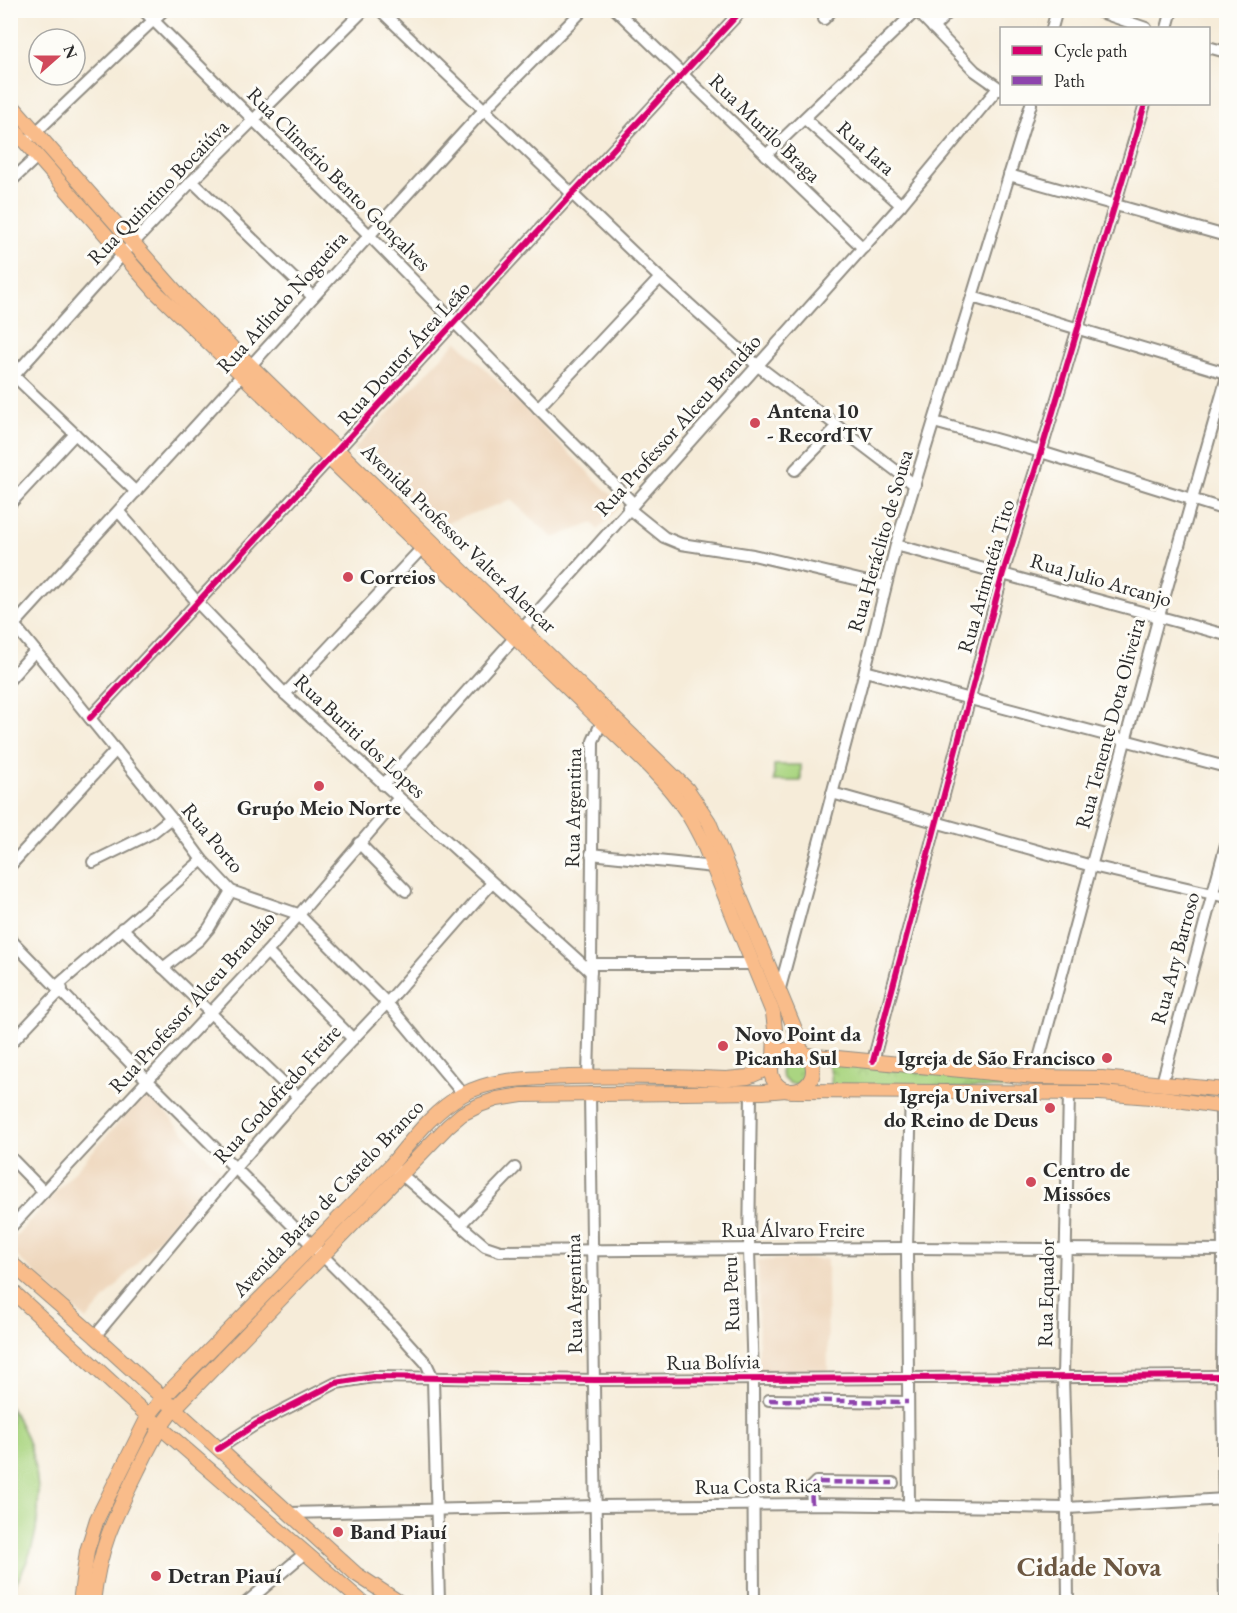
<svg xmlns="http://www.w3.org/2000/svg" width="1237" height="1613" viewBox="0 0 1237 1613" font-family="'EB Garamond',serif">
  <defs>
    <pattern id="park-crowns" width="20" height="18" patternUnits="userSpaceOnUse" patternTransform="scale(1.5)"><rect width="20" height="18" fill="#aad581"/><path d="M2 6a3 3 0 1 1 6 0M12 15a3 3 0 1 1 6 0" fill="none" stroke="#92b770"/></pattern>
  </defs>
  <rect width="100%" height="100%" fill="#fdfcf7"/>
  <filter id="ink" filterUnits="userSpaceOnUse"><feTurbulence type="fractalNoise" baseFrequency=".0167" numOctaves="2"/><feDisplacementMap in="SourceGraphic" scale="12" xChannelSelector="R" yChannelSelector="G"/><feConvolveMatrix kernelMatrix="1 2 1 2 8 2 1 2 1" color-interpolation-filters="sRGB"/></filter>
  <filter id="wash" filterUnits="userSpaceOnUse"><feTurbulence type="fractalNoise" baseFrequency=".008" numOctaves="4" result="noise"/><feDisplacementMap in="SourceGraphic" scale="24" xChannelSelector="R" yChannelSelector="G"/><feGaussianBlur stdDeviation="1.35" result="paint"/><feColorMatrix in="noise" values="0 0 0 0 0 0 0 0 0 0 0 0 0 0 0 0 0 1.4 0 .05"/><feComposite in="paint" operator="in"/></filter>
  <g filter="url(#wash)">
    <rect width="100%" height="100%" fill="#f6ecd9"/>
    <g fill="#eed6bb">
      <polygon points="457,341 621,505 598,530 593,523 553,538 511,500 434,527 354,449"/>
      <polygon points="146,1092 220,1170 86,1320 11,1251 11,1242"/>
      <polygon points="827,1259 828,1372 759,1372 758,1260"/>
    </g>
    <g fill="url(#park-crowns)" stroke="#6a8056" stroke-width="1.5">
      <circle cx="794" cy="1071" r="13"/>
      <path d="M827,1063l206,20 14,5h-217c3,-9 2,-16 -3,-25z"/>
    </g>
    <g fill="#aad581" stroke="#6a8056" stroke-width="1.5">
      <rect x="774" y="765" width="27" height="16"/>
      <path d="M11,1408c35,54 38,129 0,182z"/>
    </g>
  </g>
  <g filter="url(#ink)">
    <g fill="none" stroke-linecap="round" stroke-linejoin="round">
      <defs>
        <g id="minor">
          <polyline points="143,10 369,235 538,408 633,503"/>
          <polyline points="380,10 660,278 758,366 915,485"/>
          <polyline points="616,10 863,248"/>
          <polyline points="916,10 975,71 1002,90"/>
          <polyline points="1094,10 1146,28"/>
          <polyline points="824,19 832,10"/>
          <polyline points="933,28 951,10"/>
          <polyline points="1052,28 1057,10"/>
          <polyline points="1167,28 1172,10"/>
          <polyline points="1208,47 1226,52"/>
          <polyline points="805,119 901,205"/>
          <polyline points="32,136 164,10"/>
          <polyline points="766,155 917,10"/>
          <polyline points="1009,175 1226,236"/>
          <polyline points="192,181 313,297"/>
          <polyline points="10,182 38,156"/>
          <polyline points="972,297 1226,373"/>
          <polyline points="11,373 136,492"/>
          <polyline points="10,380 123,254 192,181 364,10"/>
          <polyline points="538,408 660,278"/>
          <polyline points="934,422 1041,452 1226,510"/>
          <polyline points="795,470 837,427"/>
          <polyline points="10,504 75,434"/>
          <polyline points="628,508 664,537 681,544 753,555 885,586"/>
          <polyline points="119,512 198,603 285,694 591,972"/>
          <polyline points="896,545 1226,635"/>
          <polyline points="11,621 171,818 202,860 231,891 298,914 387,1003 463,1094"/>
          <polyline points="14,625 483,111 583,10"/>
          <polyline points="865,671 1226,767"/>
          <polyline points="10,679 35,651"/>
          <polyline points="285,694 422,548"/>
          <path d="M90,718c219,-234 433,-473 652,-708"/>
          <polyline points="383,785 901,205 998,88"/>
          <polyline points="832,793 1092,866 1226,897"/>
          <polyline points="359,843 406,891"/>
          <polyline points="591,854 714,867"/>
          <polyline points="93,862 152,833 171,818"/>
          <polyline points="10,866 116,750"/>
          <polyline points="122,928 298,1097"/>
          <polyline points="10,939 147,1080 390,1323 426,1363 433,1378 439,1602"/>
          <polyline points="267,952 353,1039"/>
          <polyline points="591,964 754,964"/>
          <polyline points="163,968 199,940 209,928 231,891"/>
          <polyline points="58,985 202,860"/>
          <polyline points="779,992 862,682 896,545 1031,104"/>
          <polyline points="10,1044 62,989"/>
          <polyline points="873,1061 1003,573 1041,452 1145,104"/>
          <polyline points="588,1077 591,964 593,741 604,717"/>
          <polyline points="1034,1077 1159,616 1226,380"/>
          <polyline points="1162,1083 1226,844"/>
          <polyline points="751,1092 749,1250 753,1378 754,1602"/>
          <polyline points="590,1093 597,1602"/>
          <polyline points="1221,1107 1223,1250 1222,1376 1225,1602"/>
          <polyline points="10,1157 44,1192"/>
          <polyline points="395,1169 485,1246 500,1251 907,1248 1226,1250"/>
          <polyline points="460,1225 515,1168"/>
          <polyline points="10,1228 267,952 398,799"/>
          <polyline points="95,1336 236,1167 298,1097 387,1003 492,883"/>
          <polyline points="769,1400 908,1402"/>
          <polyline points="218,1449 256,1424 336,1383 373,1377 595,1380 1226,1376"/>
          <polyline points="812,1504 811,1487 816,1482 893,1483"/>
          <polyline points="909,1506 907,1248 911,1092"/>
          <polyline points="289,1513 596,1506 812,1504 1067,1508 1226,1499"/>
          <polyline points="247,1602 305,1553"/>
          <polyline points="1068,1602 1067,1508 1063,1377 1069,1093"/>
        </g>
        <g id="major">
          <polyline points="10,103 186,303 687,789 709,822 797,1034 801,1051"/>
          <path d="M10,125l145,166 426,410c35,36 77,68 105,110 6,9 11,19 16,29l71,173 2,16 -1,31"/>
          <circle cx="792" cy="1070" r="21"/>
          <polyline points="806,1055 1034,1077 1102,1078 1226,1090"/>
          <polyline points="796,1091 1100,1093 1163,1098 1226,1107"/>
          <polyline points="10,1262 95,1336 356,1574 399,1602"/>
          <polyline points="10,1289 159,1426 362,1602"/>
          <path d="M80,1602l7,-51 10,-32 52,-104 14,-17 228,-233c21,-25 42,-54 71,-70 33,-18 72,-16 108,-18 52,-1 104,0 156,2l22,-2 23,-10"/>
          <path d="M93,1602c6,-53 20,-82 44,-130 11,-22 21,-44 37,-63l274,-283 14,-12 18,-9 17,-6 25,-4 241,-3 23,-2"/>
        </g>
      </defs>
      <use href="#minor" stroke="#908c82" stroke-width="14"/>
      <use href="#major" stroke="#908c82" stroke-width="16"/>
      <use href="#minor" stroke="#fff" stroke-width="10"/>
      <use href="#major" stroke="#f9bc8a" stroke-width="14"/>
      <g stroke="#8e44ad" stroke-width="4.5" stroke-dasharray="9 4.5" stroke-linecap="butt">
        <polyline points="769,1400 908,1402"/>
        <polyline points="812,1504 811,1487 816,1482 893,1483"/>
      </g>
      <defs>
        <g id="cycleway">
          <path d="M90,718c219,-234 433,-473 652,-708"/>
          <polyline points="873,1061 1003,573 1041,452 1145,104"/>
          <polyline points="218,1449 256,1424 336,1383 373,1377 595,1380 1226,1376"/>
        </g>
      </defs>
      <use href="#cycleway" stroke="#fdfcf7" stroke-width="10"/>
      <use href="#cycleway" stroke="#d6006c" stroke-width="6"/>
    </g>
  </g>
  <g fill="#d1495b" stroke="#fdfcf7" stroke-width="2">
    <circle cx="755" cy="423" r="6"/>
    <circle cx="348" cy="577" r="6"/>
    <circle cx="319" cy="786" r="6"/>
    <circle cx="723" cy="1046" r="6"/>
    <circle cx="1107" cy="1058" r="6"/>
    <circle cx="1050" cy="1108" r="6"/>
    <circle cx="1031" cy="1182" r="6"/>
    <circle cx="338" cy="1532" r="6"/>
    <circle cx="156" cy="1576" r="6"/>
  </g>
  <g text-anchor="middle" stroke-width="6" stroke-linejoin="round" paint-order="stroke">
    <g font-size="21" fill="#2b2b2b" stroke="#fdfcf7">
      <text transform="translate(765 128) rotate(44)" y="7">Rua Murilo Braga</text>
      <text transform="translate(866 148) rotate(42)" y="7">Rua Iara</text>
      <text transform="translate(339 179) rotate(45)" y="7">Rua Climério Bento Gonçalves</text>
      <text transform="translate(158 192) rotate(-46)" y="7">Rua Quintino Bocaiúva</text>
      <text transform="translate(282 302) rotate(-48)" y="7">Rua Arlindo Nogueira</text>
      <text transform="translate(404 353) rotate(-48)" y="7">Rua Doutor Área Leão</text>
      <text transform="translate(678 425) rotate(-48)" y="7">Rua Professor Alceu Brandão</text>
      <text transform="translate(459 538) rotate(44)" y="7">Avenida Professor Valter Alencar</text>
      <text transform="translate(880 541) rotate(-74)" y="7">Rua Heráclito de Sousa</text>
      <text transform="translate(986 576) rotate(-74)" y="7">Rua Arimatéia Tito</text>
      <text transform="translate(1101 580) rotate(16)" y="7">Rua Julio Arcanjo</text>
      <text transform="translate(1110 723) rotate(-75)" y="7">Rua Tenente Dota Oliveira</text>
      <text transform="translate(360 736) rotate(43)" y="7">Rua Buriti dos Lopes</text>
      <text transform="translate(573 808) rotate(-89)" y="7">Rua Argentina</text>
      <text transform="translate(213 838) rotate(50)" y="7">Rua Porto</text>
      <text transform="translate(1175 958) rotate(-75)" y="7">Rua Ary Barroso</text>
      <text transform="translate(192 1002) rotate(-48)" y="7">Rua Professor Alceu Brandão</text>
      <text transform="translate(277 1094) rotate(-48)" y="7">Rua Godofredo Freire</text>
      <text transform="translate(328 1198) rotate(-46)" y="7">Avenida Barão de Castelo Branco</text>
      <text x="793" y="1237">Rua Álvaro Freire</text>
      <text transform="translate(1046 1293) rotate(-89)" y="7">Rua Equador</text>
      <text transform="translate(574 1294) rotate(-91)" y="7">Rua Argentina</text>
      <text transform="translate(731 1294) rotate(-92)" y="7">Rua Peru</text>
      <text transform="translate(713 1362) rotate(-1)" y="7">Rua Bolívia</text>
      <text transform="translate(758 1486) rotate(-1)" y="7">Rua Costa Rica</text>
    </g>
    <g font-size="21" font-weight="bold" fill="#2b2b2b" stroke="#fdfcf7" text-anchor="start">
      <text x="767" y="418">Antena 10<tspan x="767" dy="24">- RecordTV</tspan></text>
      <text x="360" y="584">Correios</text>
      <text x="319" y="815" text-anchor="middle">Gruṕo Meio Norte</text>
      <text x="735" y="1041">Novo Point da<tspan x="735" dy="24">Picanha Sul</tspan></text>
      <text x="1095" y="1065" text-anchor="end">Igreja de São Francisco</text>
      <text x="1038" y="1103" text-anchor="end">Igreja Universal<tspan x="1038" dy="24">do Reino de Deus</tspan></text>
      <text x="1043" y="1177">Centro de<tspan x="1043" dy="24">Missões</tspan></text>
      <text x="350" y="1539">Band Piauí</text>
      <text x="168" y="1583">Detran Piauí</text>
    </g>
    <g font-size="27" font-weight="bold" fill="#6c5741" stroke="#fdfcf7">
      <text x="1089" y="1576">Cidade Nova</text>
    </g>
  </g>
  <rect width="1237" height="1613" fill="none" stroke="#fdfcf7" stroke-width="36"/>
  <rect x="1000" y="27" width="210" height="78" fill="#fdfcf7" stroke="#a9a8a5" stroke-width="1.5"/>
  <rect x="1012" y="46" width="30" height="9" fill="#d6006c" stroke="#a9a8a5" stroke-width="1.5"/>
  <text x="1054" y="57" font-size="18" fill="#2b2b2b">Cycle path</text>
  <rect x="1012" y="76" width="30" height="9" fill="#8e44ad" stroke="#a9a8a5" stroke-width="1.5"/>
  <text x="1054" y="87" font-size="18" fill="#2b2b2b">Path</text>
  <g transform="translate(57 57) rotate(69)"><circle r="28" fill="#fdfcf7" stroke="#a9a8a5" stroke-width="1.5"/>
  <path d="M0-4.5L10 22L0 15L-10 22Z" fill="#d1495b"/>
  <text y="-9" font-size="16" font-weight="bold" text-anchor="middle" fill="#2b2b2b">N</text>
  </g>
</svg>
